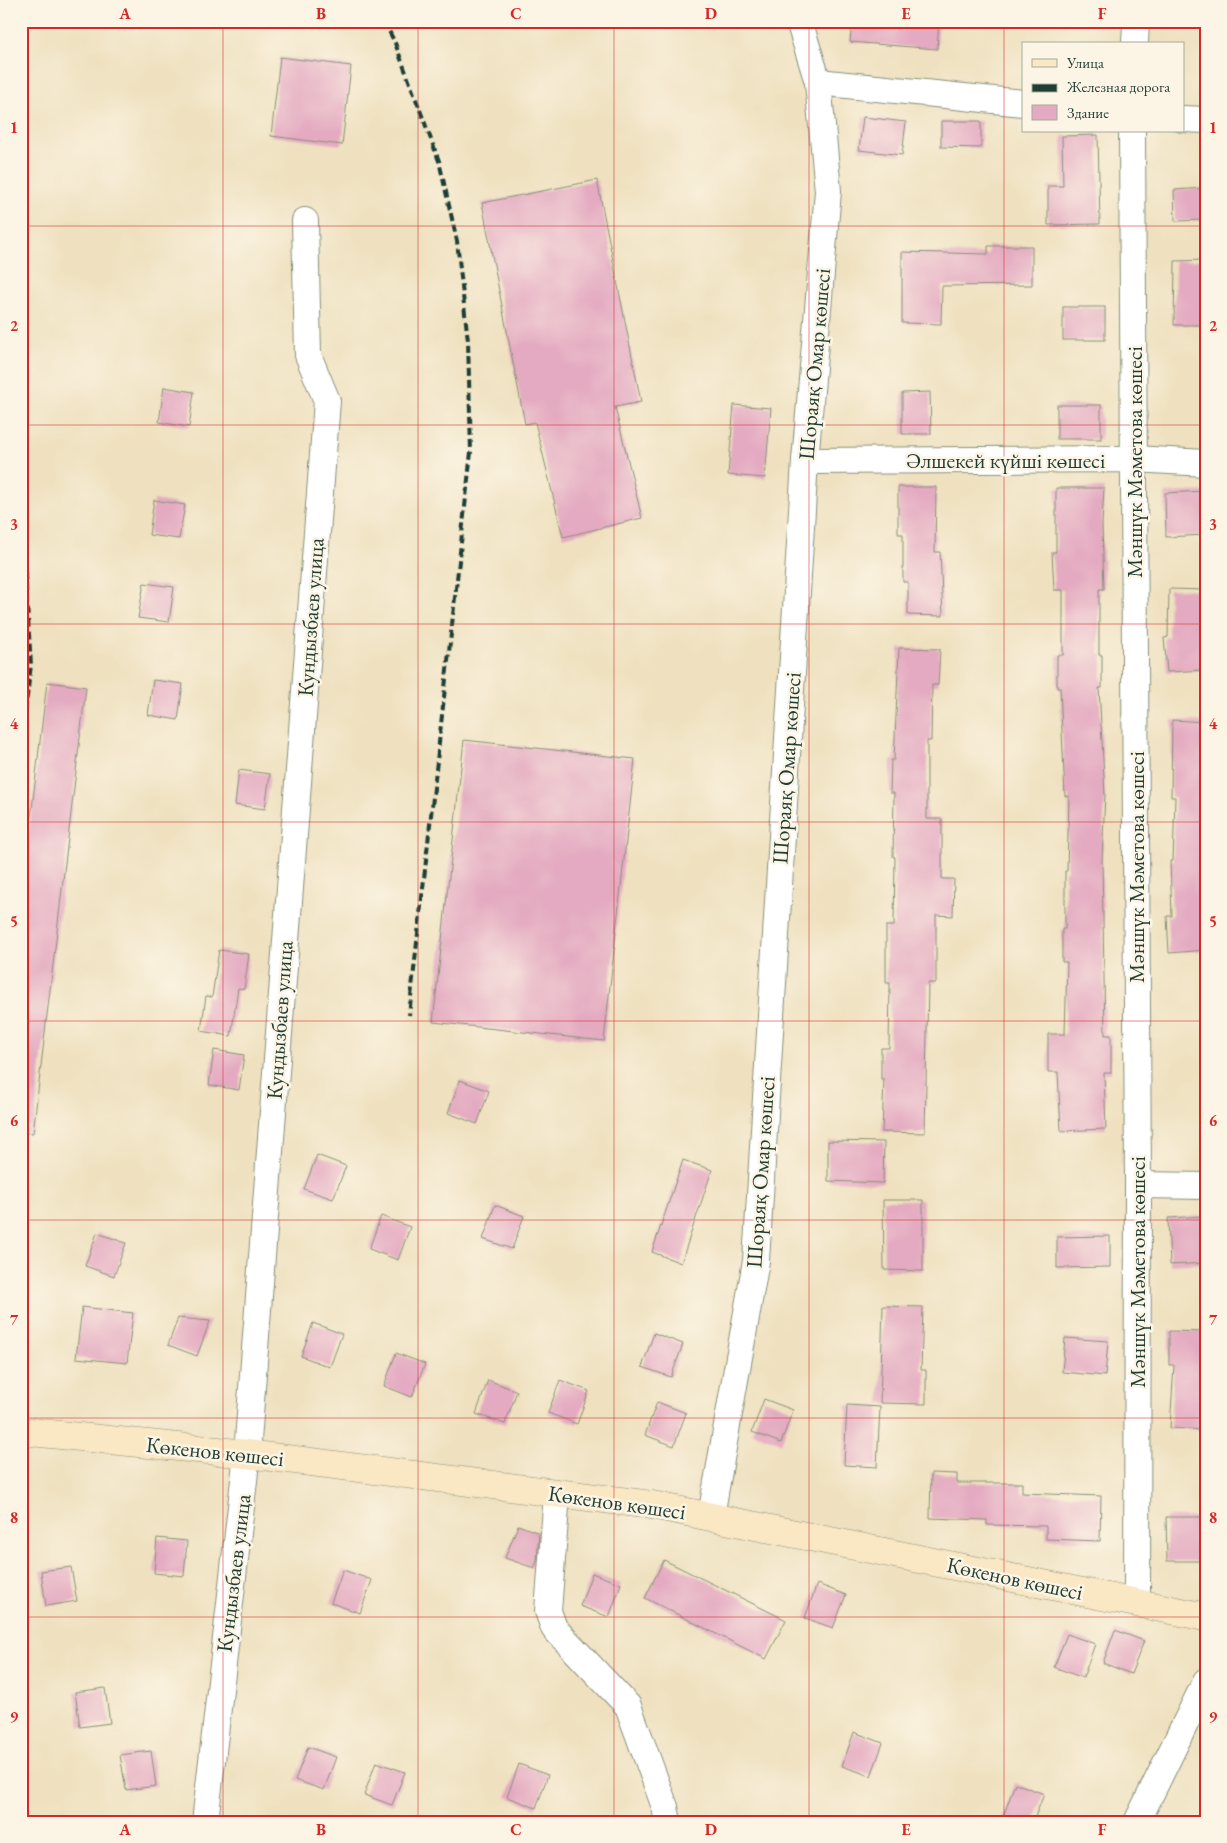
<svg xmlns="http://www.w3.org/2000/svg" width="1227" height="1843" viewBox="0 0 1227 1843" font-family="'EB Garamond',serif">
  <rect width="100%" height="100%" fill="#fcf5e5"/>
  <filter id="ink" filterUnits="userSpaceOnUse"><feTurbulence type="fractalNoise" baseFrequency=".02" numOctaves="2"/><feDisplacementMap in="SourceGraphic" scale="10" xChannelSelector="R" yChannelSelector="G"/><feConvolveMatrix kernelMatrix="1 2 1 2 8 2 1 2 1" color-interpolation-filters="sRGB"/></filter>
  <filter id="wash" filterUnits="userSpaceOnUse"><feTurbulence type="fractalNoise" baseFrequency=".0096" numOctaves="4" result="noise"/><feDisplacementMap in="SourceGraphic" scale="20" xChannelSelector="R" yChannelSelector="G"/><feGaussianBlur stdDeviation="1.12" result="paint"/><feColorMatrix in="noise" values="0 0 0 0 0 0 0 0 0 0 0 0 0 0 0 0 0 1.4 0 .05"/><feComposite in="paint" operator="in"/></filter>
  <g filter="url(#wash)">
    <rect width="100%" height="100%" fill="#efe1c0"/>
    <g id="blocks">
      <g fill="#e4aac1">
        <polygon points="852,21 939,21 937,49 850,42"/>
        <polygon points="280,57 351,66 342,145 271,136"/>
        <polygon points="863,117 906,122 902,155 859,150"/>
        <polygon points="941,121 981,121 981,148 941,147"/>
        <polygon points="1098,135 1100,224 1048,225 1048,186 1063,186 1062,136"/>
        <polygon points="597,180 641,402 615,407 642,518 563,537 535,422 525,424 482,203"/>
        <polygon points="1206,188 1206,220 1175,221 1174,190"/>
        <polygon points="988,246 1032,246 1032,285 942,286 941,324 902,323 902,252 988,254"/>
        <polygon points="1206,260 1206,325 1174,325 1175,261"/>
        <rect x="1063" y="307" width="42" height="33"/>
        <polygon points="164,387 194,392 189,427 159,422"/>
        <polygon points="930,392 931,434 902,434 902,393"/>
        <polygon points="734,405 771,408 765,478 728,475"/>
        <rect x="1057" y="405" width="44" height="34"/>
        <polygon points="898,487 936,487 935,552 940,552 943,616 908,615 908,582 903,582 903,534 898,534"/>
        <polygon points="1056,488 1104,488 1102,524 1104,589 1099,589 1099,655 1102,655 1102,688 1099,688 1105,795 1102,860 1105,1035 1111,1035 1111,1073 1104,1073 1106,1129 1061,1131 1058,1072 1048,1072 1048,1034 1065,1034 1067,962 1062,962 1062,929 1065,929 1065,871 1067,871 1069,796 1065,796 1060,688 1057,688 1057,655 1063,655 1063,590 1054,590 1052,552 1056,552"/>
        <polygon points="1205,491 1206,535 1166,537 1165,493"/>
        <polygon points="154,500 185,505 179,539 149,535"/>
        <polygon points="144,583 174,587 169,622 138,618"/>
        <polygon points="1169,589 1206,590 1206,670 1167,672 1164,638 1168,637"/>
        <polygon points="899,648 940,649 938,685 932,685 931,741 927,741 927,819 942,819 942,879 954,879 953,916 936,915 936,983 928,983 925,1133 882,1132 884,1079 881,1079 881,1048 889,1048 890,983 886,983 886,926 894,926 895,857 893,857 894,793 890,793 891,760 894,760"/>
        <polygon points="153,680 183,684 178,720 148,715"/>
        <polygon points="47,682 86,687 33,1133 21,1132 21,901"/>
        <polygon points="1172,720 1206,722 1205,851 1201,850 1203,915 1206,914 1206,950 1169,953 1167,916 1172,916 1170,861 1173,861 1175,797 1171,797"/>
        <polygon points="464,740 635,759 604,1041 433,1022"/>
        <polygon points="239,770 270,774 265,809 235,805"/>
        <polygon points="219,950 249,954 244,989 238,988 231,1036 201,1031 206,996 212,997"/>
        <polygon points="214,1050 244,1055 239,1090 209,1085"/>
        <polygon points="460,1080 489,1091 477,1124 448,1113"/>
        <polygon points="828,1141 884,1142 883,1183 828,1181"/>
        <polygon points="317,1155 346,1166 333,1199 304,1189"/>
        <polygon points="683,1160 712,1170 681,1263 652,1252"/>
        <polygon points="883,1200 923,1200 923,1271 884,1270"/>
        <polygon points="495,1205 524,1216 512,1249 483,1239"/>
        <polygon points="381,1216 410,1227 398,1260 369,1249"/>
        <polygon points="1206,1216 1206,1263 1170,1265 1168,1218"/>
        <polygon points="97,1233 126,1243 114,1276 85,1266"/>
        <polygon points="1110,1236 1110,1267 1057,1268 1057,1237"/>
        <polygon points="883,1306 923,1307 921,1370 926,1370 926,1404 880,1403"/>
        <polygon points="82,1307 133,1313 127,1363 76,1358"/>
        <polygon points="178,1318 210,1321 197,1356 168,1345"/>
        <polygon points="313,1323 342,1334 330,1367 301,1356"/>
        <polygon points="1169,1331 1206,1332 1206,1430 1170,1428 1174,1365 1169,1365"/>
        <polygon points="654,1333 683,1344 671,1377 642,1367"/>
        <polygon points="1065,1338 1108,1341 1105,1376 1062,1372"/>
        <polygon points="396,1353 425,1364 412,1397 384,1386"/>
        <polygon points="488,1380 517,1391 505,1424 476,1414"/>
        <polygon points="560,1380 589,1391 577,1424 548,1413"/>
        <polygon points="764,1399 793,1410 781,1443 752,1432"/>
        <polygon points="657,1402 686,1413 674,1446 645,1435"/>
        <polygon points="847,1405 880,1407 877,1467 844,1465"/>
        <polygon points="931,1473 957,1474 957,1483 1022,1483 1022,1493 1101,1496 1100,1541 1046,1539 1046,1526 987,1525 987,1520 930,1518"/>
        <polygon points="1166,1517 1205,1517 1205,1561 1167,1561"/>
        <polygon points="518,1525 539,1533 537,1561 534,1568 505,1558"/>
        <polygon points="157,1538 187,1541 184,1576 154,1573"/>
        <polygon points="664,1560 786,1620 766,1659 645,1598"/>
        <polygon points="71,1567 77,1601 46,1606 41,1571"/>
        <polygon points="343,1570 372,1580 360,1613 331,1603"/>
        <polygon points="592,1573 621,1584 609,1617 580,1606"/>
        <polygon points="817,1584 846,1595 833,1628 805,1618"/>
        <polygon points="1115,1630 1144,1641 1131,1674 1103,1663"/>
        <polygon points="1067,1634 1095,1644 1083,1678 1054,1667"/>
        <polygon points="105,1688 110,1723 80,1727 75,1692"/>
        <polygon points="854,1732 883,1743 871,1776 842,1766"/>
        <polygon points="308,1747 336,1757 324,1790 295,1780"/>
        <polygon points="151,1751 156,1786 126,1790 120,1755"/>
        <polygon points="376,1762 405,1772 392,1805 364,1795"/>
        <polygon points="519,1764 548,1775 536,1808 507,1797"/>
        <polygon points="1015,1783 1044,1794 1033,1822 1017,1822 1003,1817"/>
      </g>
    </g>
  </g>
  <g filter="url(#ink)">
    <use href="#blocks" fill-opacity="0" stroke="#878f7a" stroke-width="1"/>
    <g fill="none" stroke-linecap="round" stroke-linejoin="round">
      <defs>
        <g id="street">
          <polyline points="1135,44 1136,21"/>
          <polyline points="818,82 1023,103"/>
          <polyline points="1183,119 1206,120"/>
          <polyline points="1132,131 1138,1185 1137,1603"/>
          <polyline points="805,461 1134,459 1206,463"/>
          <polyline points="1138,1185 1206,1186"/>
          <polyline points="557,1494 548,1611 554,1628 628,1706 665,1807 668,1822"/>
          <polyline points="711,1516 756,1261 805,461 828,191 818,82 799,21"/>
          <polyline points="205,1822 247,1454 327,401 308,355 305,221"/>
          <polyline points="1137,1822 1206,1681"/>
        </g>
        <polyline id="secondary" points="21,1431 247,1454 652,1505 1206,1617"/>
      </defs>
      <use href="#street" stroke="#878f7a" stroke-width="28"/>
      <use href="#secondary" stroke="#878f7a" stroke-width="29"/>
      <use href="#street" stroke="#fff" stroke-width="26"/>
      <use href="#secondary" stroke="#fae7c3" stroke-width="28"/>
      <g stroke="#1f3d34" stroke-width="4" stroke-dasharray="8 4" stroke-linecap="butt">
        <polyline points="384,21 395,43 439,161 457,241 468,341 471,452 409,1015"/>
        <polyline points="21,512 31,665 21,743"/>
      </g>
    </g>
  </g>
  <path fill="none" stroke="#d62828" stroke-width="1" stroke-opacity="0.55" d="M223,21v1801M418,21v1801M614,21v1801M809,21v1801M1004,21v1801M21,226h1185M21,425h1185M21,624h1185M21,822h1185M21,1021h1185M21,1220h1185M21,1418h1185M21,1617h1185"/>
  <g text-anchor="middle" stroke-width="5" stroke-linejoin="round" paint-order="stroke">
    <g font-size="22" fill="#1f3d34" stroke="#fcf5e5">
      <text transform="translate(814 364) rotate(-85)" y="8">Шораяқ Омар көшесі</text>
      <text x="1006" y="468">Әлшекей күйші көшесі</text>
      <text transform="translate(1134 462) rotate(-90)" y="8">Мәншүк Мәметова көшесі</text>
      <text transform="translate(310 617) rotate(-86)" y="8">Кундызбаев улица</text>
      <text transform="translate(786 768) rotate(-86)" y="8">Шораяқ Омар көшесі</text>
      <text transform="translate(1136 867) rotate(-90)" y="8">Мәншүк Мәметова көшесі</text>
      <text transform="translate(279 1020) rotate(-86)" y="8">Кундызбаев улица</text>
      <text transform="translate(760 1172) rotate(-86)" y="8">Шораяқ Омар көшесі</text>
      <text transform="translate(1137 1272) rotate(-90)" y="8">Мәншүк Мәметова көшесі</text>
      <text transform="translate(215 1451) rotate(6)" y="8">Көкенов көшесі</text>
      <text transform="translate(617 1502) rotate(8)" y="8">Көкенов көшесі</text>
      <text transform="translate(233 1573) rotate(-83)" y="8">Кундызбаев улица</text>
      <text transform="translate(1015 1578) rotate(12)" y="8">Көкенов көшесі</text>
    </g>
  </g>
  <rect width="1227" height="1843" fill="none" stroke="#fcf5e5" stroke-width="55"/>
  <rect x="1022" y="42" width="162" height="90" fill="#fcf5e5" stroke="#a4ab9e"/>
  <rect x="1032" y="59" width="25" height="8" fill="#fae7c3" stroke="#a4ab9e"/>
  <text x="1067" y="68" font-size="15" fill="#1f3d34">Улица</text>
  <rect x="1032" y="84" width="25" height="8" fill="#1f3d34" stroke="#a4ab9e"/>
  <text x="1067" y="92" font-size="15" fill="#1f3d34">Железная дорога</text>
  <rect x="1032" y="105" width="25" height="15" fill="#e4aac1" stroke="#a4ab9e"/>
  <text x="1067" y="118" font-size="15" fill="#1f3d34">Здание</text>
  <rect x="28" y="28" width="1172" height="1788" fill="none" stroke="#d62828" stroke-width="2"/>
  <g font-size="16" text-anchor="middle" font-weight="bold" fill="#d62828">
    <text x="125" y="19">A</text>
    <text x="321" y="19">B</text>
    <text x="516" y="19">C</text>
    <text x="711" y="19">D</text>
    <text x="906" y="19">E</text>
    <text x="1102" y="19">F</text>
    <text x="14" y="133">1</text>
    <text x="1213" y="133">1</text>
    <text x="14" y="331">2</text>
    <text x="1213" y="331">2</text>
    <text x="14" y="530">3</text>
    <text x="1213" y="530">3</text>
    <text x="14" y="729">4</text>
    <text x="1213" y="729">4</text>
    <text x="14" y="927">5</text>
    <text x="1213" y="927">5</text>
    <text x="14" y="1126">6</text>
    <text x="1213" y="1126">6</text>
    <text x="14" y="1325">7</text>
    <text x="1213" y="1325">7</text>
    <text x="14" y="1523">8</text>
    <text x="1213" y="1523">8</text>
    <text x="14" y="1722">9</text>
    <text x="1213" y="1722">9</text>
    <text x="125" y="1835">A</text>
    <text x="321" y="1835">B</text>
    <text x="516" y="1835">C</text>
    <text x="711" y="1835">D</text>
    <text x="906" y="1835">E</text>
    <text x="1102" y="1835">F</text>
  </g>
</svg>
